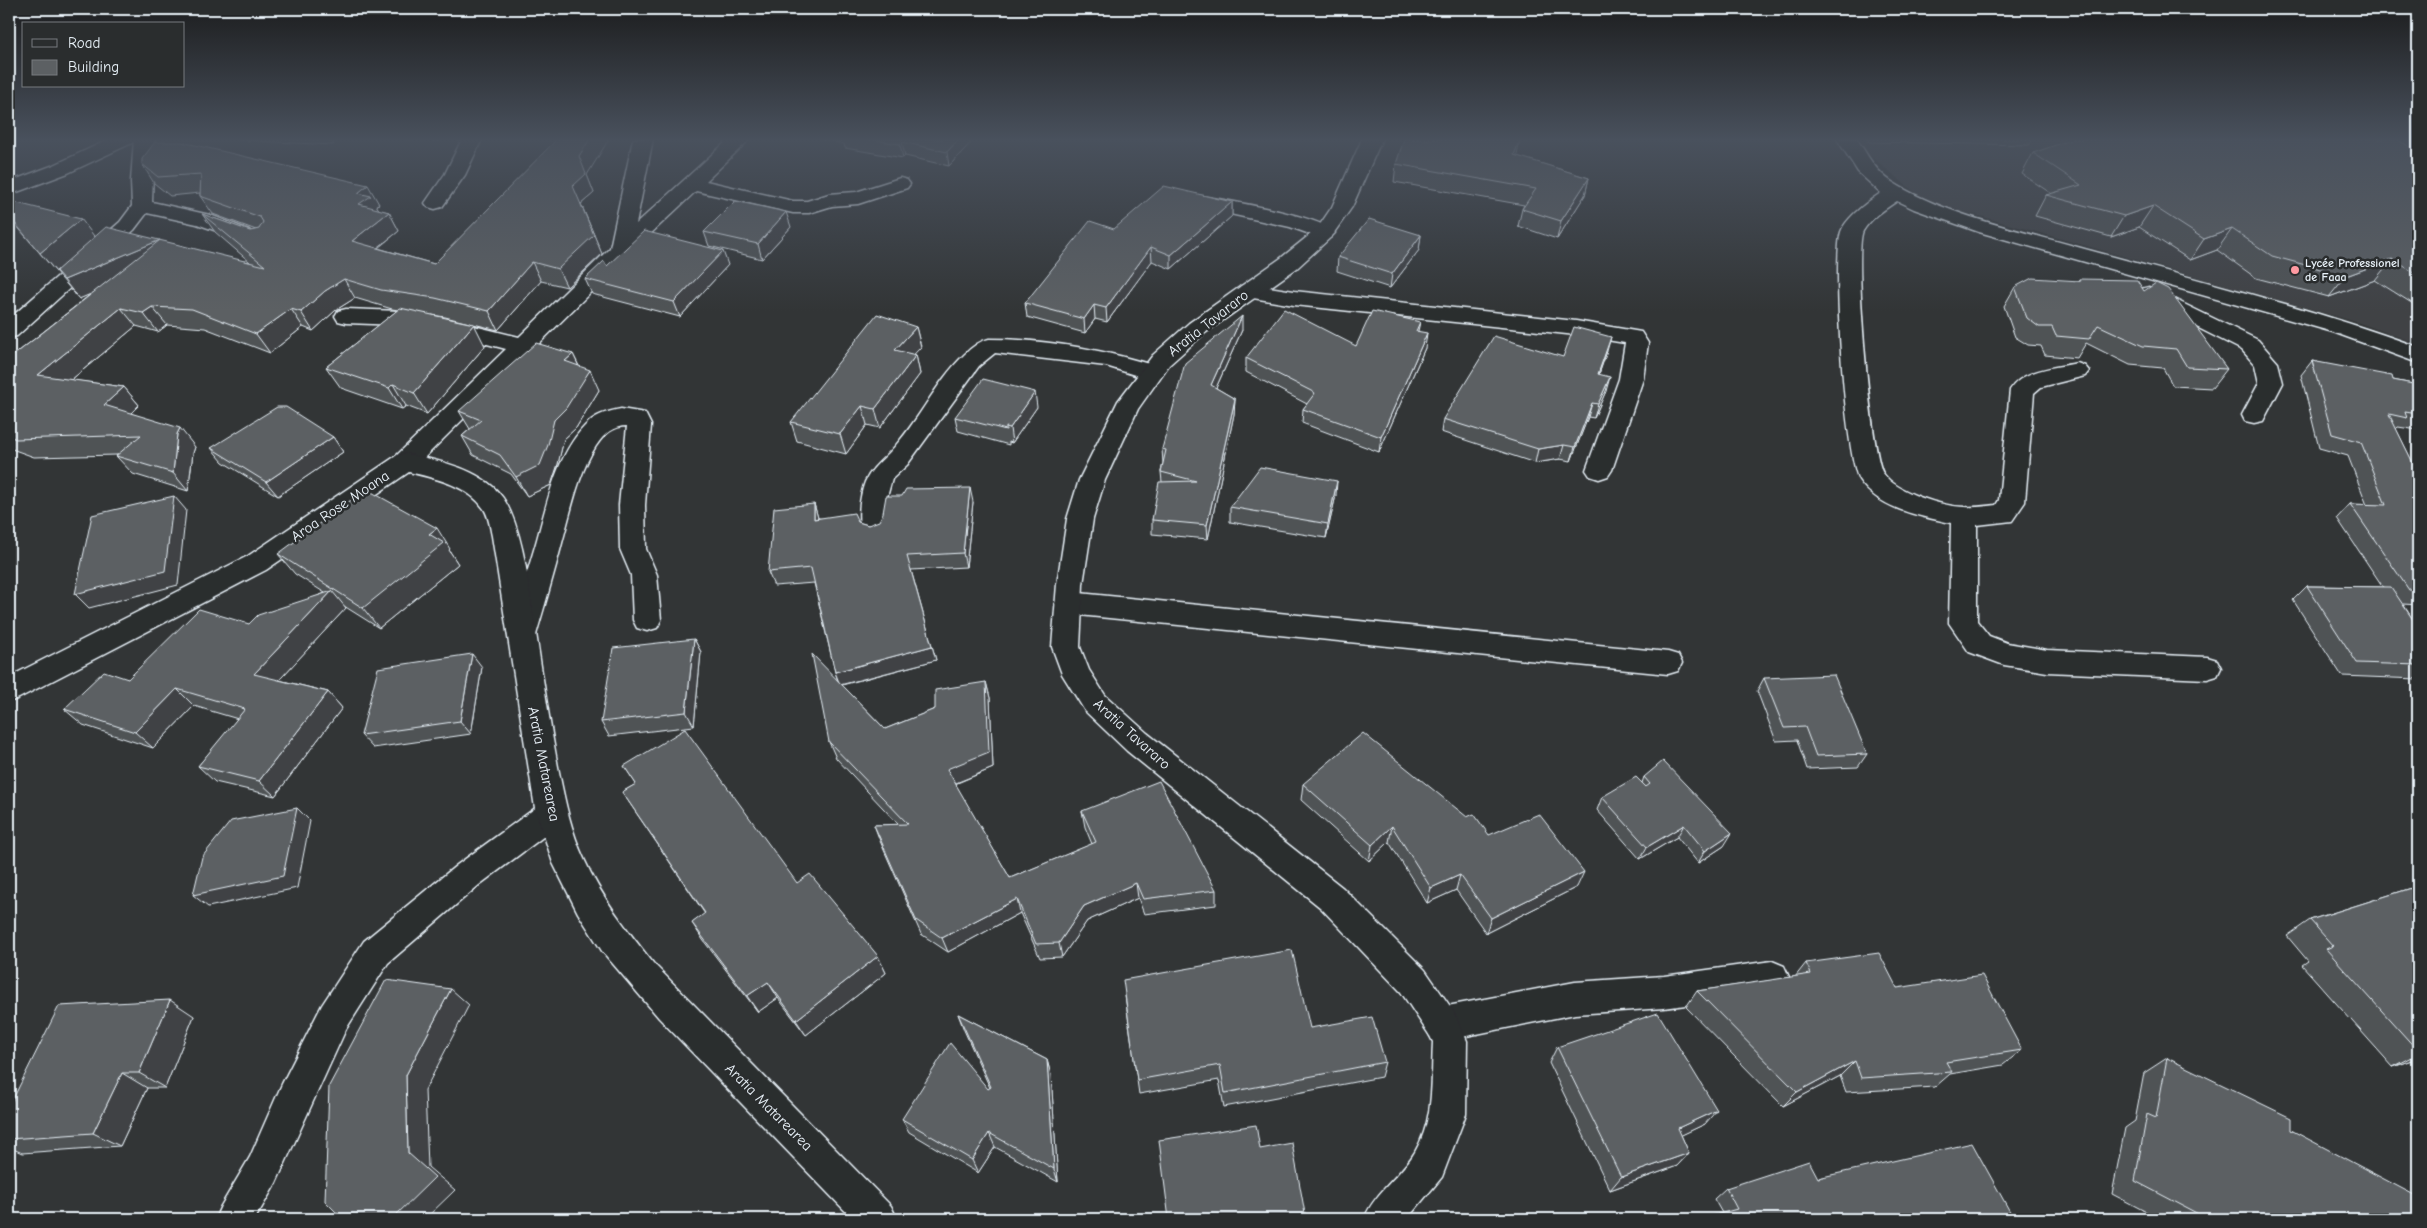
<svg xmlns="http://www.w3.org/2000/svg" width="2427" height="1228" viewBox="0 0 2427 1228" font-family="'Comic Neue',sans-serif">
  <rect width="100%" height="100%" fill="#323536"/>
  <filter id="ink" filterUnits="userSpaceOnUse"><feTurbulence type="fractalNoise" baseFrequency=".02" numOctaves="2"/><feDisplacementMap in="SourceGraphic" scale="10" xChannelSelector="R" yChannelSelector="G"/><feConvolveMatrix kernelMatrix="1 2 1 2 8 2 1 2 1" color-interpolation-filters="sRGB"/></filter>
  <g filter="url(#ink)">
    <polygon fill="#3f4244" points="1857,139 2418,139 2418,344 2359,323 1983,217 1929,204 1863,150"/>
    <g fill="none" stroke-linecap="round" stroke-linejoin="round">
      <defs>
        <g id="minor">
          <polygon points="134,139 154,139 152,202 210,215 249,230 253,234 249,238 242,240 197,224 147,213 134,230 17,336 9,338 9,319 120,222 132,206 131,181"/>
          <polygon points="462,139 482,139 465,175 442,207 435,209 428,207 425,203 445,174"/>
          <polygon points="633,139 653,139 636,224 729,139 750,139 706,181 793,201 807,201 829,194 856,192 900,178 907,180 910,184 907,188 858,204 832,206 809,213 793,213 696,191 628,255 414,468 405,471 396,468 393,462 396,456 506,349 445,333 400,325 346,323 338,321 335,316 338,311 346,309 400,311 445,319 519,337 610,248"/>
          <path d="M1837,139h20c10,16 19,33 35,43 52,33 130,49 189,66 113,31 227,59 337,99v16l-85,-31 -354,-100 -65,-23 -17,-8c-12,8 -26,17 -34,30 -10,19 8,224 20,242 12,19 60,34 82,34 10,1 21,-1 31,-2l3,-5 11,-110c13,-21 45,-22 67,-27l8,3 4,5 -4,5 -44,11 -7,6 -9,109 -13,19 -35,4v96l12,15 18,7 40,7 160,7 10,3 4,8 -4,8 -10,3 -160,-7 -43,-7 -35,-13 -20,-29 2,-100c-32,-7 -71,-14 -91,-42 -15,-21 -28,-221 -19,-249 5,-15 28,-31 40,-39l-23,-21z"/>
          <path d="M1196,195c25,5 126,20 139,38l-4,4 -7,2 -34,-12 -101,-22 -3,-4 3,-4z"/>
          <polygon points="1249,284 1294,291 1576,321 1641,332 1648,343 1643,379 1612,470 1608,476 1599,479 1590,476 1586,470 1619,379 1625,343 1576,335 1294,305 1241,296 1238,291 1241,286"/>
          <polygon points="2149,287 2258,340 2278,363 2283,383 2263,421 2254,423 2245,421 2242,415 2259,383 2255,365 2242,350 2141,299 2138,294 2141,289"/>
          <path d="M989,339c57,0 116,11 170,28l4,5 -4,5 -8,3 -45,-14 -111,-13 -16,13 -72,99 -15,14 -5,18 -2,30 -4,7 -9,3 -9,-3c-7,-13 -3,-39 2,-52 6,-13 15,-20 24,-29 29,-30 46,-70 75,-98 7,-7 15,-14 25,-16z"/>
          <path d="M621,409l24,4 6,12 -6,80 1,44 11,26 4,45 -4,8 -10,3 -10,-3 -4,-8 -2,-45 -11,-26 -1,-44 8,-79c-14,0 -23,8 -31,20 -18,28 -25,65 -34,97 -8,31 -17,61 -26,92l-4,8 -10,3 -10,-3 -4,-8c9,-31 19,-61 28,-92 11,-39 21,-92 53,-121 8,-8 21,-11 32,-13z"/>
          <polygon points="1069,592 1668,652 1678,655 1682,663 1678,671 1668,674 1069,614 1059,610 1055,603 1059,596"/>
          <polygon points="552,800 563,804 567,813 563,822 479,885 388,963 346,1029 276,1183 255,1219 215,1219 221,1206 250,1157 282,1084 322,1005 364,941 457,865 541,804"/>
          <polygon points="1772,961 1784,966 1789,977 1784,988 1772,993 1664,1008 1575,1014 1442,1041 1430,1036 1425,1024 1430,1012 1442,1007 1575,982 1664,976"/>
        </g>
        <g id="major">
          <polygon points="110,139 135,139 132,143 68,173 9,195 9,182 54,165"/>
          <path d="M1362,139h20l-30,68 -21,30 -34,31 -92,65 -36,32 -31,44 -33,71 -12,39 -10,65 -3,63 9,23 16,25 42,38 196,155 82,82 29,42 13,29 -1,73 -24,63 -35,42h-43c11,-27 37,-43 51,-67 20,-34 16,-73 18,-110l-3,-6 -29,-44 -80,-84 -194,-157 -42,-40 -23,-37 -10,-27 5,-63 10,-65 12,-39 39,-79 35,-46 36,-32 92,-65 36,-29 15,-22z"/>
          <path d="M405,453c33,8 77,15 98,45 21,31 27,98 33,135 7,47 14,93 23,139 6,30 12,59 25,87 17,38 43,71 69,104l238,243 6,13h-44l-194,-201 -57,-67 -24,-38 -25,-50 -18,-55 -43,-272c-2,-9 -3,-19 -8,-27 -16,-24 -50,-31 -75,-37l-143,98 -247,128 -10,4v-25l239,-121 148,-100z"/>
        </g>
      </defs>
      <use href="#minor" stroke="#e8f1f8" stroke-width="3"/>
      <use href="#major" stroke="#e8f1f8" stroke-width="3"/>
      <use href="#minor" fill="#2a2d2e" fill-rule="evenodd"/>
      <use href="#major" fill="#2a2d2e" fill-rule="evenodd"/>
    </g>
    <g fill="#4f5355" stroke="#e8f1f8">
      <polygon points="237,139 336,139 333,145 238,140"/>
      <polygon points="404,139 439,139 438,141"/>
      <polygon points="820,139 974,139 949,166 905,156 903,158 845,148 844,144"/>
      <polygon points="1867,139 2033,139 2029,145 1869,142"/>
      <polygon points="2418,151 2418,307 2375,280 2329,297 2256,278 2217,250 2190,260 2139,227 2111,237 2035,216 2046,195 2052,194 2022,174 2033,153"/>
      <polygon points="1516,156 1589,178 1585,195 1557,239 1518,226 1522,209 1524,205 1394,182 1396,164"/>
      <polygon points="142,164 379,204 376,205 379,210 389,212 399,231 378,248 434,264 587,175 594,193 581,204 602,254 567,287 541,281 498,330 445,317 432,315 485,346 427,414 406,406 402,409 341,388 326,367 398,310 392,309 355,298 336,310 313,331 303,327 270,353 205,328 167,325 158,332 136,326 71,380 124,387 139,405 131,413 195,447 193,453 188,491 133,474 116,456 117,455 34,457 9,448 9,359 92,293 79,299 9,217 9,201 95,237 250,262 215,232 202,214 250,231 256,230 213,214 200,196 200,193 170,196 154,183"/>
      <polygon points="1232,202 1232,216 1171,269 1152,261 1107,322 1095,319 1085,333 1027,317 1025,303 1114,229"/>
      <polygon points="791,227 762,259 709,246 704,232"/>
      <polygon points="1421,235 1419,250 1390,288 1337,271 1338,257"/>
      <polygon points="728,265 680,317 592,294 585,279 607,266"/>
      <polygon points="2079,279 2144,291 2227,369 2212,388 2173,386 2163,368 2130,365 2086,343 2077,358 2045,355 2041,346 2028,345 2015,337 2004,306 2015,287 2078,281"/>
      <polygon points="1420,322 1418,331 1425,348 1379,452 1302,423 1303,409 1307,404 1246,372 1246,358 1356,346"/>
      <polygon points="916,327 921,347 913,354 916,355 920,374 880,428 867,425 846,454 797,441 791,422"/>
      <polygon points="1242,330 1216,388 1235,399 1234,414 1208,539 1152,534 1152,520 1162,482 1161,472 1163,463 1162,449"/>
      <polygon points="1607,351 1599,374 1606,391 1594,418 1588,417 1571,461 1560,459 1535,463 1441,432 1443,419 1563,357"/>
      <polygon points="573,354 579,366 599,390 576,428 564,439 558,464 551,485 527,496 511,474 473,455 462,436 470,429 459,411"/>
      <polygon points="2312,361 2393,380 2418,385 2418,430 2398,427 2396,429 2418,473 2418,605 2403,604 2418,627 2418,679 2342,676 2293,600 2307,586 2383,587 2337,518 2350,504 2367,505 2348,456 2319,448 2301,375"/>
      <polygon points="1037,407 1012,443 1009,442 1009,445 958,431 955,417"/>
      <polygon points="333,437 343,452 278,496 223,462 211,448"/>
      <polygon points="1336,495 1326,538 1230,522 1230,507"/>
      <polygon points="973,502 966,567 911,570 936,660 842,685 885,729 935,709 986,682 990,698 993,768 955,784 1010,878 1092,844 1085,827 1082,811 1216,890 1216,905 1144,914 1138,898 1087,921 1062,957 1040,958 1020,913 948,952 921,934 880,841 874,825 899,825 836,758 829,742 838,681 835,672 814,583 774,586 768,572 814,504 818,518 858,522 868,525"/>
      <polygon points="450,549 449,550 458,564 379,628 344,606 346,608 279,680 328,692 342,708 275,796 215,782 198,766 238,719 194,706 153,748 83,725 64,709 128,679 249,624 325,593 295,574 278,554"/>
      <polygon points="694,639 701,652 694,726 609,736 601,722"/>
      <polygon points="482,667 471,734 373,748 361,735"/>
      <polygon points="1764,678 1867,754 1858,767 1807,769 1797,740 1776,741 1757,691"/>
      <polygon points="624,766 797,883 878,956 886,973 806,1035 778,998 758,1012 703,940 692,923 705,914 622,792 636,784"/>
      <polygon points="1644,777 1724,846 1698,863 1677,837 1640,859 1597,810 1602,797 1642,783"/>
      <polygon points="1303,784 1489,835 1577,887 1486,933 1456,890 1427,903 1389,842 1369,861 1301,800"/>
      <polygon points="2418,886 2418,1058 2393,1067 2302,965 2308,961 2287,936 2310,920"/>
      <polygon points="1806,963 1897,988 2022,1050 2003,1065 1950,1074 1935,1087 1846,1092 1840,1076 1783,1106 1686,1007 1697,991 1795,977"/>
      <polygon points="1125,996 1310,1028 1385,1062 1381,1077 1224,1107 1219,1080 1139,1094"/>
      <polygon points="958,1014 1047,1060 1051,1075 1058,1182 995,1147 978,1173 909,1132 902,1119 990,1088 964,1030"/>
      <polygon points="194,1016 165,1088 147,1088 120,1146 22,1153 9,1147 9,1107"/>
      <polygon points="1557,1047 1705,1124 1681,1135 1689,1153 1677,1166 1610,1190 1549,1063"/>
      <polygon points="2167,1058 2291,1130 2418,1219 2160,1219 2112,1194 2125,1128 2135,1121 2144,1073"/>
      <polygon points="1818,1178 2014,1219 1706,1219 1708,1217 1722,1213 1714,1199 1726,1188"/>
    </g>
    <g fill="#404345" stroke="#e8f1f8">
      <polygon points="329,139 336,139 333,145"/>
      <polygon points="590,139 609,139 587,175 594,193 581,204 602,254 567,287 558,269 579,156"/>
      <polygon points="959,139 974,139 949,166 947,152"/>
      <polygon points="1520,139 1517,155 1510,173 1514,155"/>
      <polygon points="902,142 905,156 903,158 900,144"/>
      <polygon points="1589,178 1585,195 1557,239 1561,221"/>
      <polygon points="368,185 379,204 376,205 382,214 359,204 358,193"/>
      <polygon points="1232,202 1232,216 1171,269 1171,255"/>
      <polygon points="2153,206 2139,227 2111,237 2124,216"/>
      <polygon points="389,212 399,231 363,259 352,241"/>
      <polygon points="786,212 791,227 762,259 758,244"/>
      <polygon points="81,219 97,240 58,274 40,253"/>
      <polygon points="2232,229 2217,250 2190,260 2204,239"/>
      <polygon points="1421,235 1419,250 1390,288 1392,274"/>
      <polygon points="160,240 173,259 79,299 64,280"/>
      <polygon points="1151,247 1152,261 1107,322 1106,308"/>
      <polygon points="723,251 728,265 680,317 674,302"/>
      <polygon points="2392,259 2375,280 2329,297 2346,276"/>
      <polygon points="532,262 541,281 498,330 489,311"/>
      <polygon points="344,279 355,298 336,310 313,331 301,312 325,291"/>
      <polygon points="1094,305 1095,319 1085,333 1084,319"/>
      <polygon points="152,307 167,325 158,332 143,313"/>
      <polygon points="121,308 136,326 54,394 38,375"/>
      <polygon points="291,309 303,327 270,353 256,334"/>
      <polygon points="1242,316 1242,330 1211,399 1211,385"/>
      <polygon points="474,324 485,346 427,414 414,393"/>
      <polygon points="916,327 921,347 900,369 895,350"/>
      <polygon points="1427,333 1425,348 1379,452 1381,437"/>
      <polygon points="1611,337 1607,351 1594,388 1598,374"/>
      <polygon points="573,354 582,373 565,361"/>
      <polygon points="916,355 920,374 880,428 875,409"/>
      <polygon points="590,370 599,390 576,428 564,439 558,464 551,485 527,496 516,477 554,420"/>
      <polygon points="1610,377 1606,391 1594,418 1598,404"/>
      <polygon points="393,384 406,406 402,409 389,388"/>
      <polygon points="124,387 139,405 120,424 104,405"/>
      <polygon points="1035,392 1037,407 1012,443 1010,428"/>
      <polygon points="1235,399 1234,414 1208,539 1207,525"/>
      <polygon points="1592,403 1588,417 1571,461 1575,447"/>
      <polygon points="862,406 867,425 846,454 840,434"/>
      <polygon points="180,428 195,447 193,453 188,491 173,473 177,434"/>
      <polygon points="333,437 343,452 278,496 266,482"/>
      <polygon points="1564,445 1560,459 1535,463 1538,449"/>
      <polygon points="1337,481 1336,495 1326,538 1328,524"/>
      <polygon points="970,488 973,502 966,567 963,553"/>
      <polygon points="174,496 186,510 178,585 89,608 75,594"/>
      <polygon points="814,504 818,518 814,519"/>
      <polygon points="437,528 450,549 449,550 458,564 379,628 363,608 429,534"/>
      <polygon points="332,591 346,608 270,690 254,674"/>
      <polygon points="694,639 701,652 694,726 686,712"/>
      <polygon points="932,646 936,660 840,685 835,672"/>
      <polygon points="472,654 482,667 471,734 460,721"/>
      <polygon points="986,682 990,698 993,768 951,785 947,769"/>
      <polygon points="177,689 194,706 153,748 135,732"/>
      <polygon points="328,692 342,708 275,796 259,781"/>
      <polygon points="297,808 310,821 297,888 208,907 193,895"/>
      <polygon points="1684,825 1677,837 1640,859 1647,847"/>
      <polygon points="1392,826 1389,842 1369,861 1372,845"/>
      <polygon points="1732,833 1724,846 1698,863 1705,851"/>
      <polygon points="1584,872 1577,887 1486,933 1491,918"/>
      <polygon points="1460,875 1456,890 1427,903 1431,888"/>
      <polygon points="1136,883 1138,898 1087,921 1062,957 1059,943 1084,906"/>
      <polygon points="1017,899 1020,913 948,952 942,938"/>
      <polygon points="878,956 886,973 806,1035 796,1020"/>
      <polygon points="768,982 778,998 758,1012 747,996"/>
      <polygon points="451,989 469,1005 425,1090 428,1167 455,1190 425,1219 392,1219 408,1153 406,1075"/>
      <polygon points="170,1000 194,1016 165,1088 139,1073"/>
      <polygon points="2418,1054 2418,1058 2393,1067"/>
      <polygon points="1047,1060 1051,1075 1058,1182 1054,1169"/>
      <polygon points="1855,1061 1840,1076 1783,1106 1797,1092"/>
      <polygon points="122,1073 147,1088 120,1146 93,1133"/>
      <polygon points="1717,1110 1705,1124 1667,1142 1678,1128"/>
      <polygon points="989,1133 995,1147 978,1173 972,1160"/>
      <polygon points="1689,1153 1677,1166 1610,1190 1621,1177"/>
    </g>
    <g fill="#5c6063" stroke="#e8f1f8">
      <polygon points="557,139 590,139 579,156 586,174 573,186 594,235 558,269 532,262 489,311 435,298 381,290 344,279 325,291 301,312 291,309 256,334 192,309 152,307 143,313 121,308 38,375 124,387 104,405 180,428 177,434 173,473 116,456 141,435 16,439 9,436 9,359 160,240 64,280 56,271 106,227 265,266 202,214 250,231 259,229 263,222 260,217 200,196 201,174 158,177 142,164 142,159 155,142 182,142 368,185 358,193 371,196 359,204 389,212 352,241 434,264"/>
      <polygon points="867,139 959,139 947,152 902,142 900,144"/>
      <polygon points="1404,139 1520,139 1514,155 1589,178 1561,221 1522,209 1536,189 1396,164"/>
      <polygon points="2073,139 2396,139 2418,151 2418,275 2392,259 2346,276 2272,256 2232,229 2204,239 2153,206 2124,216 2046,195 2081,185 2033,153"/>
      <polygon points="1164,186 1232,202 1171,255 1151,247 1106,308 1094,305 1084,319 1025,303 1090,221 1114,229"/>
      <polygon points="9,201 81,219 40,253 9,216"/>
      <polygon points="735,201 786,212 758,244 704,232"/>
      <polygon points="1369,219 1421,235 1392,274 1338,257"/>
      <polygon points="644,231 723,251 674,302 585,279 604,261 607,266"/>
      <polygon points="2032,278 2080,281 2079,279 2137,280 2144,291 2156,283 2168,289 2227,369 2187,367 2176,349 2143,346 2098,325 2089,339 2056,336 2052,327 2039,327 2027,318 2015,287"/>
      <polygon points="400,308 474,324 414,393 393,384 389,388 326,367"/>
      <polygon points="1284,309 1356,346 1372,311 1420,322 1416,331 1427,333 1381,437 1303,409 1315,393 1246,358"/>
      <polygon points="877,314 916,327 895,350 916,355 875,409 862,406 840,434 791,422"/>
      <polygon points="1242,316 1211,385 1235,399 1207,525 1152,520 1159,482 1196,481 1161,472 1166,450 1162,449 1185,363"/>
      <polygon points="1574,327 1611,337 1598,374 1610,377 1598,404 1592,403 1575,447 1564,445 1538,449 1443,419 1494,336 1563,357"/>
      <polygon points="536,343 573,354 565,361 590,370 566,408 554,420 548,445 540,465 516,477 500,455 462,436 481,420 459,411"/>
      <polygon points="2312,361 2392,376 2393,380 2418,385 2418,414 2405,412 2407,418 2389,414 2418,473 2418,591 2409,590 2350,504 2386,505 2361,442 2332,434"/>
      <polygon points="983,379 1035,392 1010,428 1006,427 1006,430 955,417"/>
      <polygon points="277,407 286,407 333,437 266,482 211,448"/>
      <polygon points="1260,467 1337,481 1328,524 1230,507"/>
      <polygon points="970,488 963,553 907,556 932,646 835,672 811,568 768,572 774,508 814,504 814,519 854,513 858,522 868,525 879,521 883,513 886,496 902,496 906,489"/>
      <polygon points="366,489 437,528 429,534 444,543 363,608 278,554"/>
      <polygon points="174,496 165,571 75,594 92,515"/>
      <polygon points="2307,586 2391,587 2418,627 2418,665 2357,663"/>
      <polygon points="332,591 254,674 328,692 259,781 198,766 245,709 177,689 135,732 64,709 104,671 128,679 199,609 249,624 258,615"/>
      <polygon points="694,639 686,712 601,722 613,648"/>
      <polygon points="472,654 460,721 361,735 378,668"/>
      <polygon points="812,654 885,729 935,709 935,690 986,682 989,752 947,769 1010,878 1096,842 1082,811 1159,781 1216,890 1143,899 1136,883 1084,906 1059,943 1036,944 1017,899 942,938 916,920 874,825 908,824 829,742"/>
      <polygon points="1834,675 1867,754 1816,756 1805,727 1784,728 1764,678"/>
      <polygon points="685,729 797,883 810,874 878,956 796,1020 768,982 747,996 692,923 705,913 622,792 636,784 624,766"/>
      <polygon points="1363,733 1467,817 1474,814 1489,835 1539,814 1584,872 1491,918 1460,875 1431,888 1392,826 1372,845 1303,784"/>
      <polygon points="1663,761 1732,833 1705,851 1684,825 1647,847 1602,797 1636,777 1646,787 1650,784 1644,777"/>
      <polygon points="297,808 283,876 193,895 202,857 231,821"/>
      <polygon points="2418,886 2418,1051 2326,949 2333,946 2310,920"/>
      <polygon points="1292,950 1310,1028 1372,1017 1385,1062 1225,1093 1220,1065 1137,1080 1123,980"/>
      <polygon points="1879,953 1897,988 1982,975 2022,1050 1946,1062 1952,1072 1861,1078 1855,1061 1797,1092 1697,991 1811,974 1806,963"/>
      <polygon points="386,980 451,989 406,1075 408,1153 435,1177 392,1219 343,1219 325,1201 329,1086"/>
      <polygon points="170,1000 139,1073 122,1073 93,1133 9,1139 9,1107 59,1006"/>
      <polygon points="1658,1013 1717,1110 1678,1128 1689,1153 1621,1177 1557,1047"/>
      <polygon points="958,1014 1047,1060 1054,1169 989,1133 972,1160 902,1119 950,1043 988,1089 991,1087"/>
      <polygon points="2167,1058 2291,1118 2291,1130 2418,1197 2418,1219 2208,1219 2135,1181 2147,1114 2156,1118"/>
      <polygon points="1256,1125 1260,1149 1292,1143 1306,1219 1169,1219 1159,1140"/>
      <polygon points="1972,1143 2014,1219 1709,1219 1708,1217 1737,1209 1726,1188 1809,1161 1818,1178"/>
    </g>
  </g>
  <linearGradient id="sky" x2="0" y2="1"><stop stop-color="#1c1d1e"/><stop offset="0.45" stop-color="#49515d"/><stop offset="1" stop-color="#49515d" stop-opacity="0"/></linearGradient>
  <rect width="2427" height="311" fill="url(#sky)"/>
  <circle fill="#ff9aa2" stroke="#2a2d2e" stroke-width="2" cx="2295" cy="270" r="5"/>
  <g text-anchor="middle" stroke-width="5" stroke-linejoin="round" paint-order="stroke">
    <g font-size="12" font-weight="bold" fill="#e8f1f8" stroke="#2a2d2e" text-anchor="start">
      <text x="2305" y="267">Lycée Professionel<tspan x="2305" dy="14">de Faaa</tspan></text>
    </g>
    <g font-size="15" fill="#e8f1f8" stroke="#2a2d2e">
      <text transform="translate(1208 323) rotate(-38)" y="5">Aratia Tavararo</text>
      <text transform="translate(340 506) rotate(-34)" y="5">Aroa Rose Moana</text>
      <text transform="translate(1132 734) rotate(42)" y="5">Aratia Tavararo</text>
      <text transform="translate(544 764) rotate(79)" y="5">Aratia Matarearea</text>
      <text transform="translate(769 1107) rotate(45)" y="5">Aratia Matarearea</text>
    </g>
  </g>
  <rect width="2427" height="1228" fill="none" stroke="#2a2d2e" stroke-width="30"/>
  <rect x="15" y="15" width="2397" height="1198" fill="none" stroke="#e8f1f8" stroke-width="2" filter="url(#ink)"/>
  <rect x="22" y="22" width="162" height="65" fill="#2a2d2e" stroke="#767b7f"/>
  <rect x="32" y="39" width="25" height="8" fill="#2a2d2e" stroke="#767b7f"/>
  <text x="68" y="48" font-size="15" fill="#e8f1f8">Road</text>
  <rect x="32" y="60" width="25" height="15" fill="#5c6063" stroke="#767b7f"/>
  <text x="68" y="72" font-size="15" fill="#e8f1f8">Building</text>
</svg>
